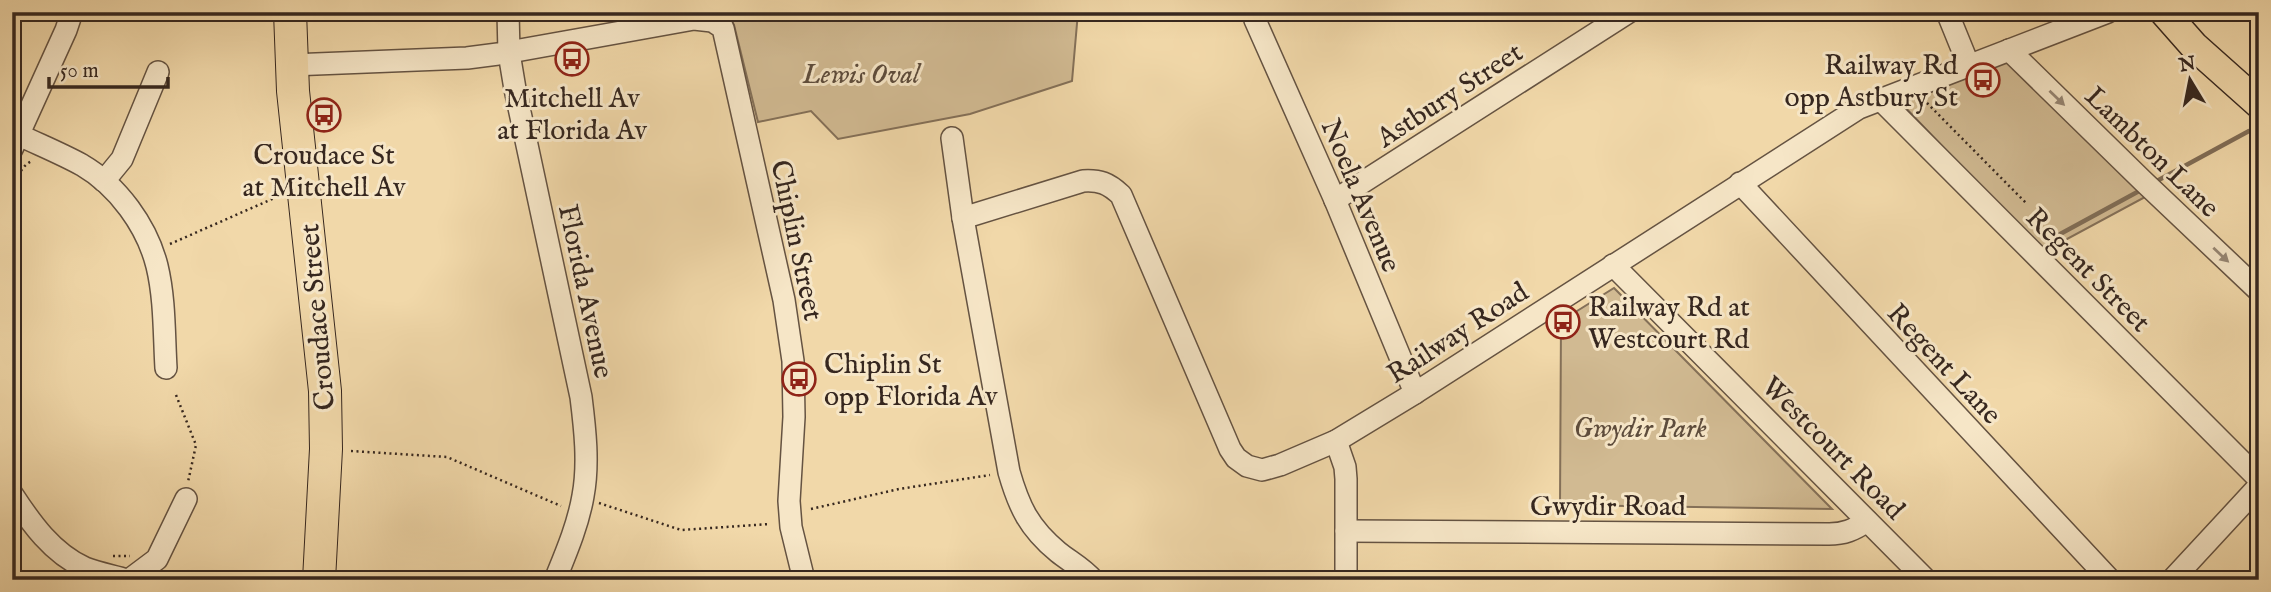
<svg xmlns="http://www.w3.org/2000/svg" width="2271" height="592" viewBox="0 0 2271 592" font-family="'IM FELL English',serif">
  <rect width="100%" height="100%" fill="#f1d8a9"/>
  <filter id="stains"><feTurbulence type="fractalNoise" baseFrequency=".00286" numOctaves="4"/><feColorMatrix values="0 0 0 0 .2 0 0 0 0 .09 0 0 0 0 .02 0 0 0 .5 -.17"/></filter>
  <radialGradient id="worn" r=".72"><stop offset=".6" stop-color="#630" stop-opacity="0"/><stop offset="1" stop-color="#630" stop-opacity=".3"/></radialGradient>
  <g fill="#d1ba92" stroke="#847058" stroke-width="2">
    <polygon points="726,12 1078,12 1072,81 970,114 838,139 811,111 758,122 734,25"/>
    <polygon points="2006,58 2147,196 2043,252 1901,103"/>
    <polygon points="1614,288 1832,509 1560,505 1561,321"/>
  </g>
  <g fill="none" stroke-linecap="round" stroke-linejoin="round">
    <g stroke="#806d56" stroke-width="4.5">
      <polyline points="2155,182 2249,131"/>
      <polyline points="2051,239 2141,190"/>
    </g>
    <defs>
      <g id="minor">
        <path d="M508,12l1,41 6,36 66,308c4,32 8,67 2,99 -5,29 -17,57 -28,84"/>
        <polyline points="1254,12 1255,20 1335,200 1415,393"/>
        <polyline points="1947,12 1969,66"/>
        <polyline points="2009,50 2143,181 2259,291"/>
        <polyline points="291,65 467,58 498,54 694,19 712,21 723,28 784,300 793,361 794,417 789,501 791,527 804,580"/>
        <polyline points="1880,99 2259,479"/>
        <path d="M19,135c21,10 43,19 63,30 36,21 65,61 75,101 8,33 7,69 9,102"/>
        <path d="M952,138l11,80 46,254c10,35 20,56 49,80 11,9 25,16 35,28"/>
        <polyline points="12,149 66,30 72,12"/>
        <polyline points="104,181 122,159 158,72"/>
        <polyline points="1740,183 2110,580"/>
        <polyline points="1335,200 1629,12"/>
        <path d="M963,218l120,-37c17,-1 25,2 38,14l109,254 6,9 11,8 15,4 18,-5 56,-24 79,-48 444,-285 249,-96"/>
        <polyline points="1613,265 1926,580"/>
        <polyline points="1336,441 1345,467 1346,479 1346,580"/>
        <path d="M12,494c19,29 40,59 73,74 13,5 29,8 42,12"/>
        <path d="M1346,531l483,3c15,0 25,-4 38,-13"/>
        <polyline points="129,580 157,559 186,499"/>
        <polyline points="2172,580 2259,486"/>
      </g>
      <polyline id="major" points="2164,12 2194,46 2259,104"/>
      <polyline id="highway" points="290,12 293,91 325,391 326,449 319,580"/>
    </defs>
    <use href="#minor" stroke="#655342" stroke-width="24"/>
    <use href="#major" stroke="#36271f" stroke-width="31"/>
    <use href="#highway" stroke="#36271f" stroke-width="34"/>
    <g stroke="#36271f" stroke-width="2.5" stroke-dasharray="2 3.5" stroke-linecap="butt">
      <polyline points="1927,103 2026,203"/>
      <path d="M12,191c5,-11 8,-25 20,-30"/>
      <polyline points="170,244 279,196"/>
      <polyline points="176,395 196,445 188,482"/>
      <polyline points="351,451 447,457 561,506"/>
      <polyline points="599,503 681,530 769,524"/>
      <polyline points="811,509 899,489 990,475"/>
      <polyline points="113,556 130,556"/>
    </g>
    <use href="#minor" stroke="#f6e6c7" stroke-width="21"/>
    <use href="#major" stroke="#f1d8a9" stroke-width="28"/>
    <use href="#highway" stroke="#f1d8a9" stroke-width="32"/>
  </g>
  <defs><path id="oneway-solid" d="M-6-.8H1V-3.2L6.5 0L1 3.2V.8H-6Z" transform="scale(1.75)"/></defs>
  <g fill="#968673">
    <use href="#oneway-solid" transform="translate(2057 98) rotate(44)"/>
    <use href="#oneway-solid" transform="translate(2221 255) rotate(43)"/>
  </g>
  <defs>
    <symbol id="bus-ring" viewBox="-11 -11 22 22"><circle r="9.5" fill="#f6e6c7" stroke="#8f2418" stroke-width="1.5"/><path d="M-5-6H5V4H4V6H2V4H-2V6H-4V4H-5ZM-3.5-4V0h7V-4ZM-3.5 1.2v1.5H-2V1.2ZM2 1.2v1.5H3.5V1.2Z" fill="#8f2418"/></symbol>
  </defs>
  <g fill-rule="evenodd">
    <use href="#bus-ring" x="553" y="40" width="38" height="38"/>
    <use href="#bus-ring" x="1964" y="61" width="38" height="38"/>
    <use href="#bus-ring" x="305" y="96" width="38" height="38"/>
    <use href="#bus-ring" x="1544" y="303" width="38" height="38"/>
    <use href="#bus-ring" x="780" y="360" width="38" height="38"/>
  </g>
  <g text-anchor="middle" stroke-width="6" stroke-linejoin="round" paint-order="stroke">
    <g font-size="28" fill="#36271f" stroke="#f6e6c7">
      <text x="1958" y="74" text-anchor="end">Railway Rd<tspan x="1958" dy="32">opp Astbury St</tspan></text>
      <text x="572" y="107">Mitchell Av<tspan x="572" dy="32">at Florida Av</tspan></text>
      <text x="324" y="164">Croudace St<tspan x="324" dy="32">at Mitchell Av</tspan></text>
      <text x="1588" y="316" text-anchor="start">Railway Rd at<tspan x="1588" dy="32">Westcourt Rd</tspan></text>
      <text x="824" y="373" text-anchor="start">Chiplin St<tspan x="824" dy="32">opp Florida Av</tspan></text>
    </g>
    <g font-size="28" font-style="italic" fill="#5d4c3c" stroke="#f6e6c7">
      <text x="861" y="83">Lewis Oval</text>
      <text x="1640" y="437">Gwydir Park</text>
    </g>
    <g font-size="28" fill="#36271f" stroke="#f6e6c7">
      <text transform="translate(1449 94) rotate(-33)" y="10">Astbury Street</text>
      <text transform="translate(2153 151) rotate(44)" y="10">Lambton Lane</text>
      <text transform="translate(1362 195) rotate(67)" y="10">Noela Avenue</text>
      <text transform="translate(798 240) rotate(78)" y="10">Chiplin Street</text>
      <text transform="translate(2089 269) rotate(45)" y="10">Regent Street</text>
      <text transform="translate(587 291) rotate(78)" y="10">Florida Avenue</text>
      <text transform="translate(316 317) rotate(-95)" y="10">Croudace Street</text>
      <text transform="translate(1457 332) rotate(-33)" y="10">Railway Road</text>
      <text transform="translate(1945 363) rotate(47)" y="10">Regent Lane</text>
      <text transform="translate(1834 447) rotate(45)" y="10">Westcourt Road</text>
      <text x="1608" y="515">Gwydir Road</text>
    </g>
  </g>
  <rect width="2271" height="592" fill="none" stroke="#f1d8a9" stroke-width="42"/>
  <rect x="14" y="14" width="2243" height="564" fill="none" stroke="#36271f" stroke-width="3.5"/>
  <rect x="21" y="21" width="2229" height="550" fill="none" stroke="#36271f" stroke-width="2"/>
  <g transform="translate(2190 80) rotate(350)" stroke="#f6e6c7" stroke-width="5" paint-order="stroke">
  <path d="M0-5L12 26L0 18L-12 26Z" fill="#36271f"/>
  <text y="-10" font-size="19" font-weight="bold" text-anchor="middle" fill="#36271f">N</text>
  </g>
  <path d="M49 77v10h119v-10" fill="none" stroke="#36271f" stroke-width="3.5"/>
  <text x="60" y="77" font-size="21" fill="#36271f" stroke="#f6e6c7" stroke-width="5" paint-order="stroke">50 m</text>
  <rect width="100%" height="100%" filter="url(#stains)"/>
  <rect width="100%" height="100%" fill="url(#worn)"/>
</svg>
